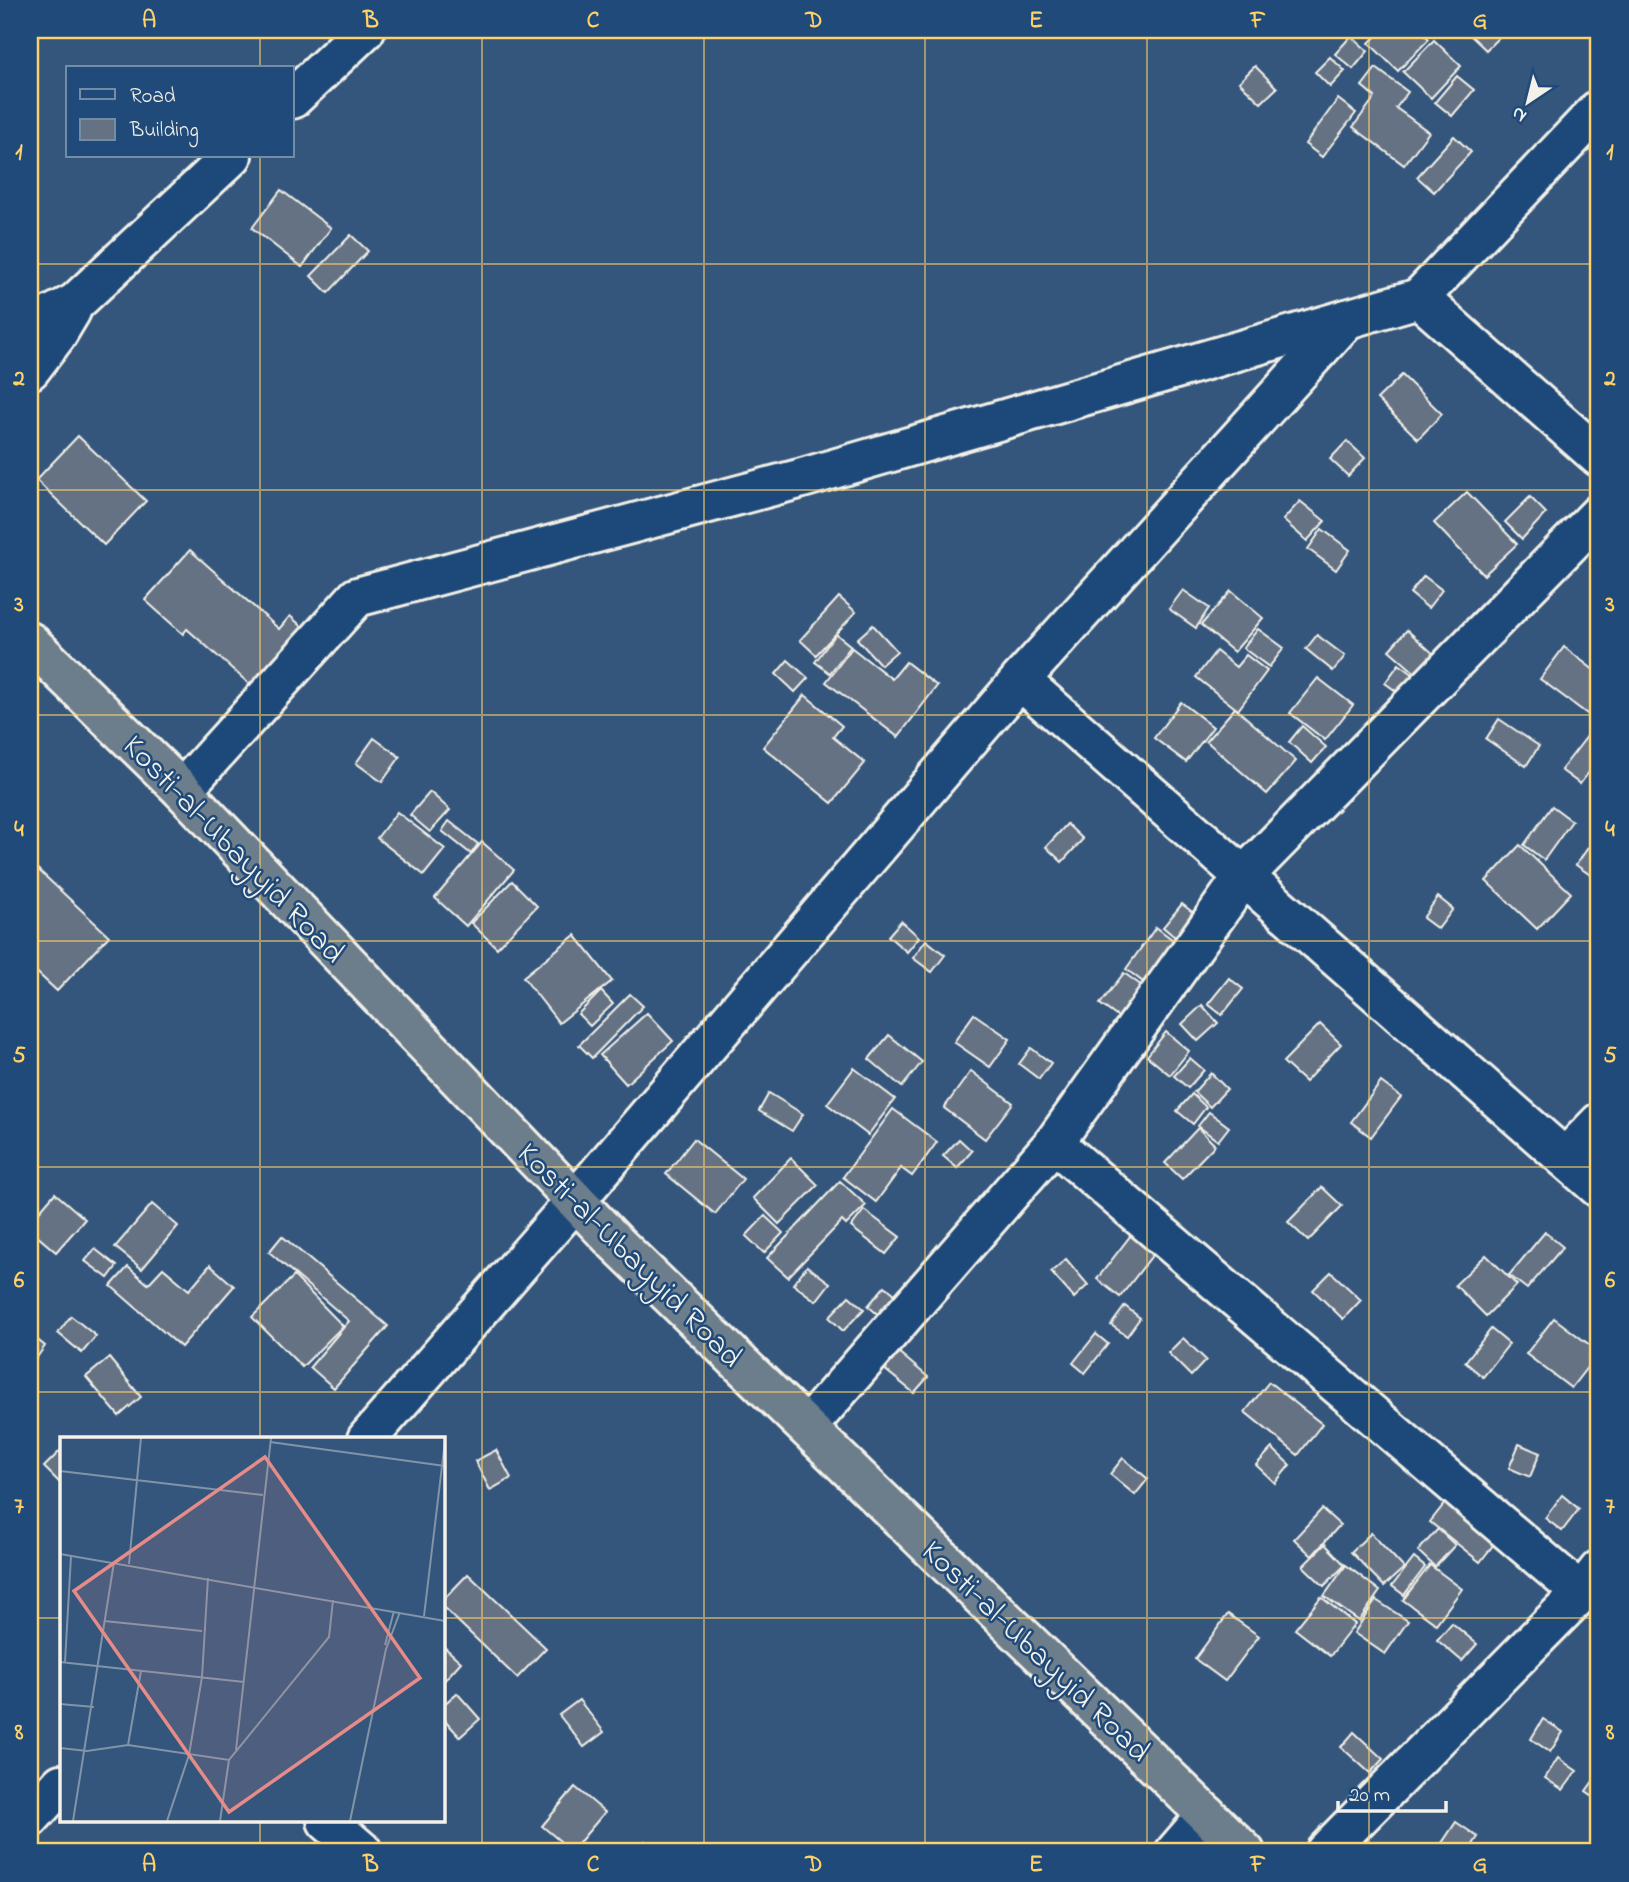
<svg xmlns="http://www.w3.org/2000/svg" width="1629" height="1882" viewBox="0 0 1629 1882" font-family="'Indie Flower',sans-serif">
  <rect width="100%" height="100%" fill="#34567d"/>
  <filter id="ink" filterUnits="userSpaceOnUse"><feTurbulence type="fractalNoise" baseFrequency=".0143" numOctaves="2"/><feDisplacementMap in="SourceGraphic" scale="14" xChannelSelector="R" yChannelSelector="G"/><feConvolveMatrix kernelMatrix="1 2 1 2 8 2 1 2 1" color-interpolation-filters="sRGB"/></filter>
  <g filter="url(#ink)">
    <g fill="#657284" stroke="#f4f1e8" stroke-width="2">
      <polygon points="1382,30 1420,30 1429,39 1398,71 1369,43"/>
      <polygon points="1471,30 1494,30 1500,36 1486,50 1468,33"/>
      <polygon points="1351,36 1368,51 1353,69 1335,54"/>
      <polygon points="1434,40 1461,66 1431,98 1403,72"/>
      <polygon points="1330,57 1345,71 1330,87 1315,72"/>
      <polygon points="1255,66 1277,88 1261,103 1239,82"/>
      <polygon points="1376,68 1408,92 1396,108 1429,132 1404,165 1353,127 1375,97 1362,86"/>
      <polygon points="1457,76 1474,90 1452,116 1435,102"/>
      <polygon points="1338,99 1356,113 1322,157 1305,144"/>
      <polygon points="1454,136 1471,152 1434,192 1417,177"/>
      <polygon points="281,190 331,228 302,267 252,228"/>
      <polygon points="351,235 368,251 328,293 311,276"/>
      <polygon points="1402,375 1442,414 1418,439 1377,399"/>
      <polygon points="78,436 146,501 104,545 36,480"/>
      <polygon points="1347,441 1365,458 1348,476 1330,459"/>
      <polygon points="1467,492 1517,544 1484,575 1434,523"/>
      <polygon points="1530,497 1546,513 1522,539 1505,522"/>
      <polygon points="1300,501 1325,521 1307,541 1283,520"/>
      <polygon points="1322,529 1350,550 1336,570 1308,549"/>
      <polygon points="190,550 279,629 290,616 316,639 264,697 187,629 183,634 145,600"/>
      <polygon points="1424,576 1442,590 1428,608 1410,593"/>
      <polygon points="1183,590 1209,608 1196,628 1169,609"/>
      <polygon points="1231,591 1263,618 1234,652 1201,625"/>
      <polygon points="839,597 856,612 816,655 800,640"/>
      <polygon points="873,625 897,651 881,665 857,639"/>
      <polygon points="1258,629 1284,648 1269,667 1243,648"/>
      <polygon points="1407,630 1437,657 1420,677 1389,650"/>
      <polygon points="836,634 851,646 830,673 815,662"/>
      <polygon points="1317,635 1345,656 1333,671 1306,649"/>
      <polygon points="1564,647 1599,674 1599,694 1593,702 1599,707 1599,759 1580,784 1561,770 1598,722 1540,679"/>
      <polygon points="852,648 892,679 906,662 937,686 898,737 826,682"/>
      <polygon points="1216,651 1236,667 1246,655 1267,671 1238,710 1196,677"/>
      <polygon points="788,660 808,678 795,692 776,674"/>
      <polygon points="1399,664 1421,680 1407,699 1385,683"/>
      <polygon points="1318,678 1353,705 1325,740 1290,713"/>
      <polygon points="805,695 842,726 833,737 865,763 832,803 763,747"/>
      <polygon points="1181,702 1213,727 1186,762 1154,738"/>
      <polygon points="1235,708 1296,761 1267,794 1206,741"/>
      <polygon points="1499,719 1539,746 1526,766 1486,739"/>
      <polygon points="1302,726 1326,747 1312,763 1289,742"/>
      <polygon points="374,738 400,757 382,782 356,763"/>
      <polygon points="430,792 450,810 430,832 410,815"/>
      <polygon points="1552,806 1572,821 1544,860 1524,845"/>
      <polygon points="397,812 445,849 424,875 377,838"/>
      <polygon points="449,821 478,844 471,854 442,831"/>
      <polygon points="1067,824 1083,839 1062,862 1046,847"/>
      <polygon points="482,842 514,870 466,926 435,898"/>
      <polygon points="1520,845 1571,893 1537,929 1486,881"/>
      <polygon points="1590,845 1599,852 1599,881 1576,865"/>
      <polygon points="30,862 109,936 57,991 30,966"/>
      <polygon points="512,881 537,906 497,948 471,923"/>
      <polygon points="1438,897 1453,909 1438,929 1423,918"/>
      <polygon points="1182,904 1200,918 1181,942 1163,927"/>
      <polygon points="901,921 919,937 907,952 888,936"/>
      <polygon points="1156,927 1177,943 1147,985 1126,969"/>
      <polygon points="575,935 612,981 559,1023 523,977"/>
      <polygon points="926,940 945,955 932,972 913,958"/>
      <polygon points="1124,973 1142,986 1119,1018 1100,1004"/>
      <polygon points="1229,978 1243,989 1222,1015 1208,1004"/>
      <polygon points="601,991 613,1004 590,1026 578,1014"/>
      <polygon points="630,994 643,1006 592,1058 579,1045"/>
      <polygon points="1202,1005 1218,1023 1198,1041 1182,1024"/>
      <polygon points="647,1013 673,1041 626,1084 600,1055"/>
      <polygon points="974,1014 1010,1039 990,1067 954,1042"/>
      <polygon points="1320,1024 1341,1044 1305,1082 1283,1062"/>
      <polygon points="1166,1032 1189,1051 1170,1075 1147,1056"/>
      <polygon points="889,1035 922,1062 902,1087 869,1059"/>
      <polygon points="1031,1048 1051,1063 1039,1079 1019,1064"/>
      <polygon points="1190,1058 1204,1070 1188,1088 1174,1076"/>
      <polygon points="854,1068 895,1099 868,1135 827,1104"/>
      <polygon points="971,1071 1013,1103 985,1139 944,1108"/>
      <polygon points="1211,1073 1227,1089 1210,1107 1194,1092"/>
      <polygon points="1381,1082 1401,1097 1371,1137 1351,1122"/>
      <polygon points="769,1093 803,1114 792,1131 759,1111"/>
      <polygon points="1192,1094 1206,1107 1193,1124 1177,1111"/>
      <polygon points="893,1109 937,1142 912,1176 901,1168 876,1202 843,1177"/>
      <polygon points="1209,1112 1229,1127 1218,1141 1198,1126"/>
      <polygon points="1198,1128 1215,1145 1182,1179 1165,1163"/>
      <polygon points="694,1139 743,1179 715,1214 666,1174"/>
      <polygon points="959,1139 972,1151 957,1168 943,1156"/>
      <polygon points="791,1158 818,1185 779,1224 753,1198"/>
      <polygon points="840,1181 866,1205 846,1225 842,1221 788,1277 767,1258"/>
      <polygon points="1322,1187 1342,1206 1308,1241 1288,1222"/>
      <polygon points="55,1193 85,1219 56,1252 30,1230 30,1222"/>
      <polygon points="152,1204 178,1226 142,1269 115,1247"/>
      <polygon points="864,1210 900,1237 886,1254 851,1227"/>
      <polygon points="765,1216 783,1233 764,1253 746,1236"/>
      <polygon points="1545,1232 1563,1247 1527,1289 1509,1275"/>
      <polygon points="1131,1235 1154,1253 1120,1297 1097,1279"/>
      <polygon points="282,1236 388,1326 334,1388 310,1367 349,1321 269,1252"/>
      <polygon points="95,1249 117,1266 108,1278 85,1261"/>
      <polygon points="1486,1255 1517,1285 1486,1316 1455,1285"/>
      <polygon points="1066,1259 1088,1285 1074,1298 1051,1272"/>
      <polygon points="210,1265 234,1286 181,1347 111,1286 128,1267 148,1284 163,1268 189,1290"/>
      <polygon points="807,1266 830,1283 816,1301 793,1284"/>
      <polygon points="1331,1272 1361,1300 1343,1319 1313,1290"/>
      <polygon points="294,1276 343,1326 302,1367 252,1317"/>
      <polygon points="885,1286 900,1298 882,1318 868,1306"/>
      <polygon points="849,1296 864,1309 843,1331 829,1317"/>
      <polygon points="1125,1306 1140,1318 1127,1336 1111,1325"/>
      <polygon points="71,1316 96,1336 82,1353 58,1333"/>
      <polygon points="1554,1318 1599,1352 1571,1388 1526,1354"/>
      <polygon points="1491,1329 1509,1344 1483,1377 1465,1362"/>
      <polygon points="30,1334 45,1346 33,1363 30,1361"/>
      <polygon points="1096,1334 1108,1344 1085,1373 1073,1363"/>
      <polygon points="1183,1338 1206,1360 1191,1376 1168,1353"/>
      <polygon points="897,1351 928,1377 914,1393 883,1368"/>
      <polygon points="109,1358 141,1397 119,1416 86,1377"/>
      <polygon points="1269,1382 1322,1424 1298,1455 1245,1412"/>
      <polygon points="1519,1444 1540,1453 1530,1477 1509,1468"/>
      <polygon points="1272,1448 1290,1465 1275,1483 1256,1465"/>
      <polygon points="61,1450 61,1484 44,1467"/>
      <polygon points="496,1450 511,1478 490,1490 475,1461"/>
      <polygon points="1123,1458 1148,1479 1135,1495 1110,1474"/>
      <polygon points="1562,1495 1579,1509 1562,1531 1545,1518"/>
      <polygon points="1445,1503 1494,1544 1480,1562 1430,1522"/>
      <polygon points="1322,1509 1340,1525 1312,1556 1294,1539"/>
      <polygon points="1438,1529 1455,1545 1435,1567 1418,1551"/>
      <polygon points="1371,1533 1404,1568 1384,1586 1351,1552"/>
      <polygon points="1325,1544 1345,1565 1324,1586 1303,1566"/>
      <polygon points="1414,1558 1425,1567 1404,1595 1392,1586"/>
      <polygon points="1346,1565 1380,1591 1359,1621 1324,1596"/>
      <polygon points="1430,1565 1462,1589 1436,1624 1403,1600"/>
      <polygon points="468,1574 546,1648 517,1678 443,1607 443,1600"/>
      <polygon points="1321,1597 1355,1624 1330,1656 1295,1629"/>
      <polygon points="1376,1600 1408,1621 1385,1654 1354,1633"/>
      <polygon points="1228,1614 1259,1636 1225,1681 1195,1659"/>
      <polygon points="1452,1623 1477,1644 1462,1661 1437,1640"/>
      <polygon points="443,1646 461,1662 443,1682"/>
      <polygon points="457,1693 480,1719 460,1737 443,1718 443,1705"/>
      <polygon points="579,1700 604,1732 584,1747 559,1715"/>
      <polygon points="1543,1719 1563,1732 1550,1752 1531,1739"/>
      <polygon points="1354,1732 1383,1759 1370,1773 1341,1747"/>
      <polygon points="1558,1758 1577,1771 1563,1790 1545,1778"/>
      <polygon points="1599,1773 1599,1800 1586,1791"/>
      <polygon points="575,1787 605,1812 572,1851 542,1826"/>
      <polygon points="1456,1822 1478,1837 1468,1852 1436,1852"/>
      <polygon points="645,1841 661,1852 636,1852"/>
    </g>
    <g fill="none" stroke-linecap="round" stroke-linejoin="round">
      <defs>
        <g id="minor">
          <polyline points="292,99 365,30"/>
          <polyline points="1419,298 1599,109"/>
          <polyline points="30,330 44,319 75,303 232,156"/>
          <polyline points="30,370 56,336 71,311"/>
          <polyline points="1020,680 1599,1188"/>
          <polyline points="182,790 357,597 799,479 1419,298 1599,457"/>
          <polyline points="1054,1143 1581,1593"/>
          <polyline points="1565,1158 1599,1123"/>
          <polyline points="807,1427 1054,1143 1244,876 1599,514"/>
          <polyline points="367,1439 575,1201 1020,680 1347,319"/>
          <polyline points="30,1818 61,1784"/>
          <polyline points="327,1821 363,1852"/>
          <polyline points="1175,1852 1207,1815"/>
          <polyline points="1325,1852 1581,1593 1599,1570"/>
        </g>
        <polyline id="highway" points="30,642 182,790 616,1243 1245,1852"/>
      </defs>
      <use href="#minor" stroke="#f4f1e8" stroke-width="44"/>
      <use href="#highway" stroke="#f4f1e8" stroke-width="44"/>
      <use href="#minor" stroke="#1f4a7a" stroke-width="38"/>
      <use href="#highway" stroke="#6c7d8b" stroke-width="38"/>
    </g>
  </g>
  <path fill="none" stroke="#ffd166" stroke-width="2" stroke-opacity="0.55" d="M260,30v38M482,30v1822M704,30v1822M925,30v1822M1147,30v1822M1369,30v1822M260,156v1283M30,264h1569M30,490h1569M30,715h1569M30,941h1569M30,1167h1569M30,1392h1569M30,1618h31M443,1618h1156M260,1821v31"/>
  <g text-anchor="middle" stroke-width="5" stroke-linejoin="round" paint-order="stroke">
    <g font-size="32" fill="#f4f1e8" stroke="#1f4a7a">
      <text transform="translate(235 848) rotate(46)" y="11">Kosti-al-Ubayyid Road</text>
      <text transform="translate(631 1254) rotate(45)" y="11">Kosti-al-Ubayyid Road</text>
      <text transform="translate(1037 1650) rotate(44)" y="11">Kosti-al-Ubayyid Road</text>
    </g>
  </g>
  <g transform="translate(60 1437)">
    <rect width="385" height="385" fill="#34567d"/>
    <path fill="none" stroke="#8194a8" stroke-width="2" d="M210,5l175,24M0,34l203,24M0,117l385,67M69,127l12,-126M364,179l21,-175M44,184l98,10M325,208l9,-34M0,225l184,20M5,225l6,-106M0,267l34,3M68,308l13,-74M0,311l27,3 41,-6 101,15 100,-123 4,-37M176,313l35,-312M13,384l41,-259M107,384l22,-66 13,-78 6,-99M160,384l9,-61M290,384l36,-172 14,-37"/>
    <path fill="#e58c88" fill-opacity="0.15" stroke="#e58c88" stroke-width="3.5" d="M205,20l155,221 -191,134 -155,-221z"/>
    <rect width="385" height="385" fill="none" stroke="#f4f1e8" stroke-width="3.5"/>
  </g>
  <rect width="1629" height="1882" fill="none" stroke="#1f4a7a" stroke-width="77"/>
  <rect x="66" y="66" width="228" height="91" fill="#1f4a7a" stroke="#748da6" stroke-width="2"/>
  <rect x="80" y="89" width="35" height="10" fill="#1f4a7a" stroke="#748da6" stroke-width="2"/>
  <text x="130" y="102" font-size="21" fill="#f4f1e8">Road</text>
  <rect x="80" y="119" width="35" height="21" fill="#657284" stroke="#748da6" stroke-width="2"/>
  <text x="130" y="136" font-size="21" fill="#f4f1e8">Building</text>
  <g transform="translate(1528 102) rotate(215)" stroke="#1f4a7a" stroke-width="5" paint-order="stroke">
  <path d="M0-5L12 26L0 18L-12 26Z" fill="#f4f1e8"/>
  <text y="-10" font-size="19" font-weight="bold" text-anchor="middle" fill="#f4f1e8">N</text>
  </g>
  <path d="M1338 1801v10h108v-10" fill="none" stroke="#f4f1e8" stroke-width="3.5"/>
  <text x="1349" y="1801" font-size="21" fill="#f4f1e8" stroke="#1f4a7a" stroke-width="5" paint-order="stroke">20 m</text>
  <rect x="38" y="38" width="1552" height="1805" fill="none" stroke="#ffd166" stroke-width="2.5"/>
  <g font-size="23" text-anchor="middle" font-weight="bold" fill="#ffd166">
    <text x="149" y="27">A</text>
    <text x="371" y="27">B</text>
    <text x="593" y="27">C</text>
    <text x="814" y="27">D</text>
    <text x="1036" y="27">E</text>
    <text x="1258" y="27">F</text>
    <text x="1480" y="27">G</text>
    <text x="19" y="159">1</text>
    <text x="1610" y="159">1</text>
    <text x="19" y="385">2</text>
    <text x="1610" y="385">2</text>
    <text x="19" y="611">3</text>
    <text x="1610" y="611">3</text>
    <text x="19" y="836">4</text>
    <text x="1610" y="836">4</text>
    <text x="19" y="1062">5</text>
    <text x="1610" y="1062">5</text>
    <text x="19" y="1287">6</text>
    <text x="1610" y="1287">6</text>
    <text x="19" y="1513">7</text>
    <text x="1610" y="1513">7</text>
    <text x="19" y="1739">8</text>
    <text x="1610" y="1739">8</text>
    <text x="149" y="1871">A</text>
    <text x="371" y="1871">B</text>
    <text x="593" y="1871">C</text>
    <text x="814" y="1871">D</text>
    <text x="1036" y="1871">E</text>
    <text x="1258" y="1871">F</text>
    <text x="1480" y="1871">G</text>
  </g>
</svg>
